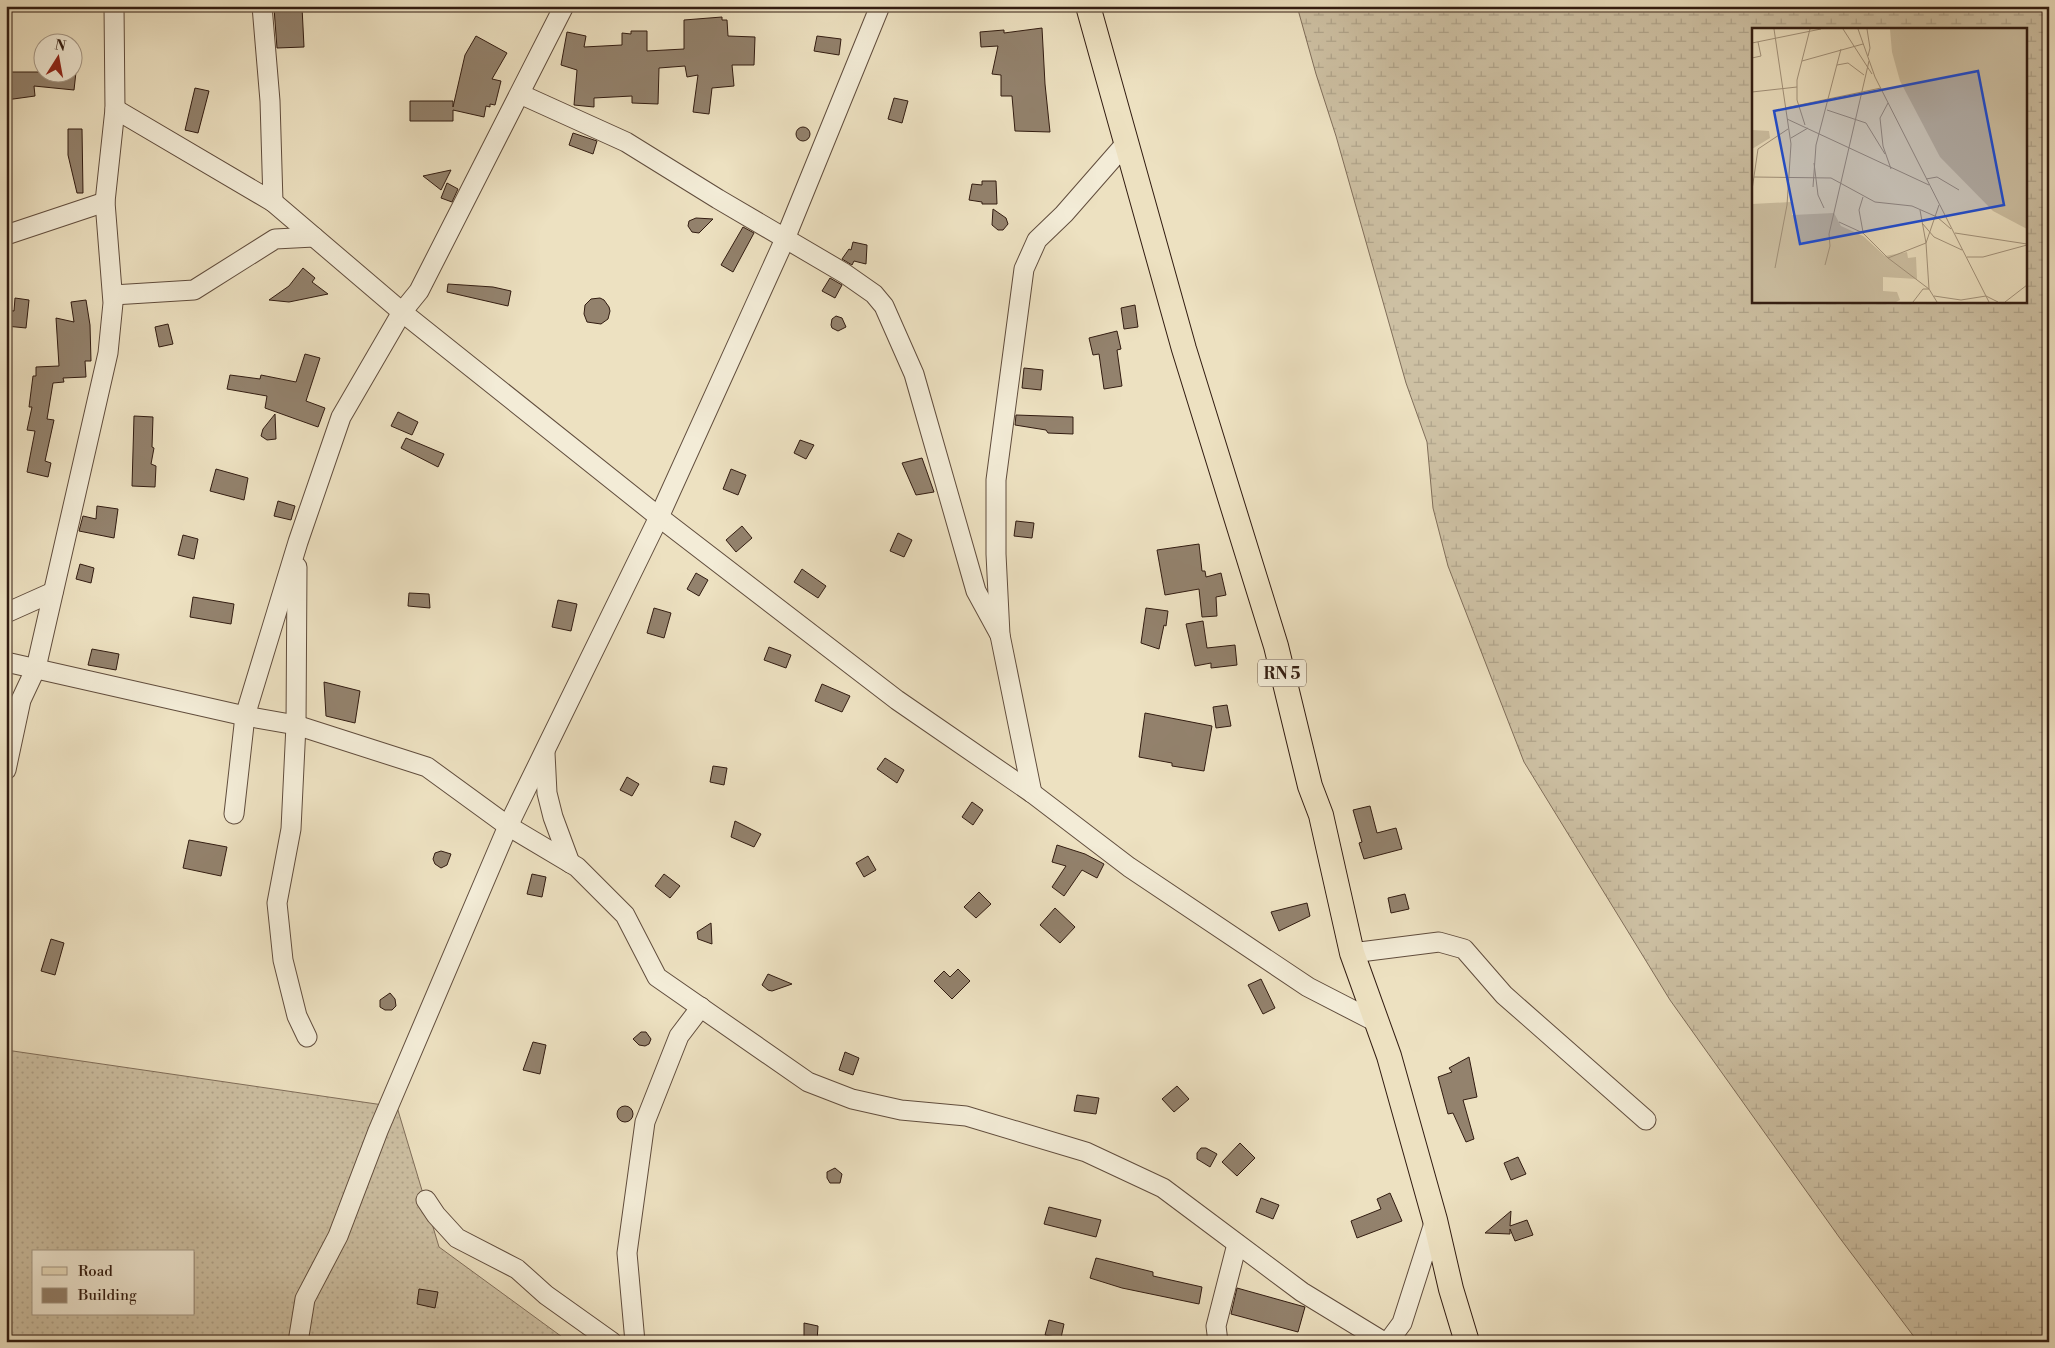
<svg xmlns="http://www.w3.org/2000/svg" width="2055" height="1348" viewBox="0 0 2055 1348" font-family="'Libre Bodoni',serif">
  <defs>
    <pattern id="grass-dots" width="8" height="8" patternUnits="userSpaceOnUse" patternTransform="scale(1.25)"><rect width="8" height="8" fill="#cdc0a3"/><path d="M2 2h.1M6 6h.1" fill="none" stroke="#b0a48b" stroke-width="1.8" stroke-linecap="round"/></pattern>
    <pattern id="wetland-marsh" width="20" height="14" patternUnits="userSpaceOnUse" patternTransform="scale(1.25)"><rect width="20" height="14" fill="#cdc0a3"/><path d="M1 5h8M5 5V1M11 12h8M15 12V8" fill="none" stroke="#b0a48b"/></pattern>
  </defs>
  <rect width="100%" height="100%" fill="#ede1c1"/>
  <filter id="stains"><feTurbulence type="fractalNoise" baseFrequency=".004" numOctaves="4"/><feColorMatrix values="0 0 0 0 .2 0 0 0 0 .09 0 0 0 0 .02 0 0 0 .5 -.17"/></filter>
  <radialGradient id="worn" r=".72"><stop offset=".6" stop-color="#630" stop-opacity="0"/><stop offset="1" stop-color="#630" stop-opacity=".3"/></radialGradient>
  <path fill="url(#grass-dots)" stroke="#806e5a" fill-rule="evenodd" d="M6,1050l391,57 42,140 130,95h-563zM34,1252h160v62h-160z"/>
  <path fill="url(#wetland-marsh)" stroke="#806e5a" fill-rule="evenodd" d="M1297,6h752v1336h-131l-79,-105 -169,-237 -146,-238 -76,-196 -15,-58 -6,-66 -21,-59 -70,-247 -20,-62zM1754,29h272v272h-272z"/>
  <g fill="#93826d" stroke="#321c11">
    <polygon points="302,7 304,47 277,48 274,8"/>
    <polygon points="722,17 722,20 727,20 728,36 755,37 754,65 732,65 734,86 712,88 709,114 693,112 698,75 687,77 685,66 659,68 658,104 632,103 632,96 594,98 594,107 574,105 577,70 561,65 567,32 586,36 584,47 622,45 622,33 631,34 631,31 647,31 647,51 684,49 684,20"/>
    <polygon points="1042,28 1045,84 1050,132 1015,131 1012,96 1001,96 1001,75 992,74 998,46 981,47 980,32 1004,30 1004,33"/>
    <polygon points="476,36 507,53 492,79 501,81 495,105 490,104 490,107 486,106 484,117 453,110 453,121 410,121 410,101 453,101 453,107 465,55"/>
    <polygon points="817,36 841,39 839,55 814,51"/>
    <polygon points="6,72 76,72 74,90 34,86 35,96 6,100"/>
    <polygon points="195,88 209,91 198,133 185,130"/>
    <polygon points="894,98 908,101 902,123 888,119"/>
    <circle cx="803" cy="134" r="7"/>
    <polygon points="68,129 82,129 83,193 77,193 68,155"/>
    <polygon points="573,133 597,141 593,154 569,145"/>
    <polygon points="451,170 441,190 423,176"/>
    <polygon points="982,181 996,181 997,204 982,204 982,202 969,200 972,184 982,185"/>
    <polygon points="447,183 458,189 452,202 441,198"/>
    <polygon points="993,209 1006,218 1008,224 1003,230 998,230 992,225"/>
    <polygon points="696,218 713,219 699,233 692,232 688,226 689,221"/>
    <polygon points="743,227 754,233 733,272 721,265"/>
    <polygon points="853,242 867,245 866,264 854,261 852,265 842,259 849,249 851,250"/>
    <polygon points="303,268 315,278 312,282 328,294 289,302 269,300 289,286"/>
    <polygon points="830,278 842,285 835,298 822,291"/>
    <polygon points="448,284 493,287 511,291 508,306 447,292"/>
    <polygon points="15,298 29,300 26,328 6,326 6,310 14,311"/>
    <polygon points="600,298 604,300 609,307 610,311 608,319 601,324 587,322 584,314 585,305 591,299"/>
    <polygon points="86,300 90,325 91,361 85,361 86,377 63,378 64,382 53,383 47,419 54,420 45,461 51,463 48,477 27,472 35,431 27,430 32,407 29,407 33,376 36,376 36,367 59,366 56,318 74,322 71,302"/>
    <polygon points="1135,305 1138,327 1124,329 1121,308"/>
    <polygon points="836,316 842,318 846,327 838,331 832,328 831,325 832,319"/>
    <polygon points="168,324 173,344 159,347 155,327"/>
    <polygon points="1117,331 1121,349 1117,350 1122,386 1104,389 1099,354 1093,355 1089,338"/>
    <polygon points="305,354 320,358 306,401 325,408 318,427 265,408 267,396 227,389 230,375 260,379 261,375 296,382"/>
    <polygon points="1024,368 1043,370 1041,390 1022,388"/>
    <polygon points="398,412 418,422 412,435 391,426"/>
    <polygon points="275,414 276,439 267,440 261,436 263,429"/>
    <polygon points="1016,415 1073,417 1073,434 1048,433 1046,430 1015,425"/>
    <polygon points="134,416 153,417 152,447 154,448 151,464 156,466 155,487 132,486"/>
    <polygon points="406,438 444,454 438,467 401,448"/>
    <polygon points="800,440 814,445 806,459 794,453"/>
    <polygon points="922,458 934,492 916,495 902,463"/>
    <polygon points="216,469 248,478 244,500 210,491"/>
    <polygon points="731,469 746,475 738,495 723,489"/>
    <polygon points="278,501 295,506 291,520 274,516"/>
    <polygon points="97,506 118,509 114,538 79,531 83,516 96,519"/>
    <polygon points="1016,521 1034,523 1032,538 1014,536"/>
    <polygon points="742,526 752,538 736,552 726,540"/>
    <polygon points="898,533 912,540 904,557 890,551"/>
    <polygon points="183,535 198,539 194,559 178,555"/>
    <polygon points="1199,544 1202,571 1205,571 1206,577 1221,573 1226,595 1216,597 1217,616 1202,617 1199,589 1165,595 1157,550"/>
    <polygon points="80,564 94,568 91,583 76,579"/>
    <polygon points="802,569 826,586 818,598 794,582"/>
    <polygon points="696,573 708,580 699,596 687,589"/>
    <polygon points="409,593 429,594 430,608 408,606"/>
    <polygon points="193,597 234,604 231,624 190,617"/>
    <polygon points="558,600 577,604 571,631 552,627"/>
    <polygon points="654,608 671,613 664,638 647,633"/>
    <polygon points="1146,608 1168,611 1166,626 1164,625 1159,649 1141,643"/>
    <polygon points="1203,621 1207,648 1235,645 1237,665 1211,668 1211,663 1195,666 1186,624"/>
    <polygon points="769,647 791,655 786,668 764,660"/>
    <polygon points="92,649 119,654 116,670 88,665"/>
    <polygon points="324,682 360,691 355,723 326,716"/>
    <polygon points="822,684 850,696 842,712 815,701"/>
    <polygon points="1227,705 1231,726 1216,728 1213,707"/>
    <polygon points="1145,713 1212,726 1204,771 1172,766 1172,763 1139,757"/>
    <polygon points="885,758 904,770 897,783 877,769"/>
    <polygon points="713,766 727,768 724,785 710,782"/>
    <polygon points="627,777 639,784 632,796 620,790"/>
    <polygon points="972,802 983,810 973,825 962,817"/>
    <polygon points="1370,806 1377,833 1396,828 1402,849 1364,859 1359,843 1362,842 1353,810"/>
    <polygon points="735,821 761,834 754,847 731,837"/>
    <polygon points="189,840 227,847 221,876 183,868"/>
    <polygon points="1057,845 1085,854 1104,864 1097,878 1082,870 1064,896 1052,887 1066,866 1052,862"/>
    <polygon points="441,851 451,854 447,865 441,868 435,864 433,859 435,853"/>
    <polygon points="868,856 876,870 864,877 856,863"/>
    <polygon points="532,874 546,877 542,897 527,894"/>
    <polygon points="664,874 680,886 670,898 655,886"/>
    <polygon points="979,892 991,904 976,918 964,907"/>
    <polygon points="1405,894 1409,909 1391,913 1388,898"/>
    <polygon points="1307,903 1310,916 1279,931 1271,912"/>
    <polygon points="1055,908 1075,927 1060,943 1040,925"/>
    <polygon points="711,923 712,944 698,939 697,932"/>
    <polygon points="51,939 64,943 55,975 41,971"/>
    <polygon points="958,969 970,981 952,999 934,981 944,971 950,977"/>
    <polygon points="768,974 792,984 772,991 768,990 762,985"/>
    <polygon points="1261,979 1275,1008 1263,1014 1248,985"/>
    <polygon points="390,993 395,999 396,1006 392,1010 385,1010 380,1007 380,1000"/>
    <polygon points="641,1032 646,1032 651,1039 649,1044 645,1046 639,1045 633,1039"/>
    <polygon points="533,1042 546,1045 540,1074 523,1070"/>
    <polygon points="845,1052 859,1058 853,1075 839,1070"/>
    <polygon points="1469,1057 1477,1097 1463,1100 1474,1139 1466,1142 1453,1113 1448,1114 1438,1077 1452,1072 1449,1068"/>
    <polygon points="1177,1086 1189,1099 1174,1112 1162,1099"/>
    <polygon points="1077,1095 1099,1098 1096,1114 1074,1111"/>
    <circle cx="625" cy="1114" r="8"/>
    <polygon points="1240,1143 1255,1158 1237,1176 1222,1162"/>
    <polygon points="1201,1148 1206,1148 1217,1154 1210,1167 1197,1159 1197,1153"/>
    <polygon points="1518,1157 1526,1174 1511,1180 1504,1163"/>
    <polygon points="835,1168 842,1174 840,1183 830,1183 827,1178 827,1172"/>
    <polygon points="1390,1193 1402,1221 1357,1238 1351,1221 1381,1209 1377,1199"/>
    <polygon points="1261,1198 1279,1205 1273,1219 1256,1212"/>
    <polygon points="1049,1207 1101,1220 1096,1237 1044,1224"/>
    <polygon points="1511,1211 1510,1226 1527,1220 1533,1235 1515,1241 1510,1229 1510,1234 1485,1233"/>
    <polygon points="1096,1258 1153,1272 1153,1276 1202,1287 1199,1304 1122,1288 1090,1278"/>
    <polygon points="1237,1288 1305,1307 1298,1332 1231,1314"/>
    <polygon points="419,1289 438,1292 435,1308 417,1304"/>
    <polygon points="1049,1320 1064,1324 1061,1338 1045,1335"/>
    <polygon points="804,1323 818,1326 817,1342 804,1340"/>
  </g>
  <g fill="none" stroke-linecap="round" stroke-linejoin="round">
    <defs>
      <g id="minor">
        <polyline points="262,6 270,101 273,202"/>
        <polyline points="520,94 626,142 718,199 844,273 874,294 884,306 914,374 976,591 1000,635"/>
        <polyline points="115,109 273,202 402,312 659,517 897,700 1032,793 1129,867 1308,987 1376,1022"/>
        <polyline points="6,235 105,202"/>
        <polyline points="113,295 194,290 275,239 314,237"/>
        <polyline points="297,567 296,725 291,829 277,903 283,960 297,1016 307,1037"/>
        <polyline points="6,613 53,592"/>
        <polyline points="6,662 245,716 296,725 427,767 508,826 577,867 625,915 657,977 808,1082 852,1099 901,1110 966,1116 1086,1152 1163,1188 1302,1292 1384,1342"/>
        <polyline points="545,753 547,793 553,817 570,863"/>
        <polyline points="6,770 21,700 36,668 108,353 113,303 105,202 115,109 114,6"/>
        <polyline points="1032,793 1000,635 996,554 996,480 1024,269 1037,240 1064,214 1127,142"/>
        <polyline points="234,814 245,716 298,542 341,417 402,312 419,291 564,6"/>
        <polyline points="1352,953 1439,942 1464,949 1504,995 1646,1120"/>
        <polyline points="426,1200 436,1215 457,1238 517,1269 546,1295 612,1342"/>
        <polyline points="298,1342 305,1299 338,1236 378,1131 508,826 659,517 785,239 880,6"/>
        <polyline points="635,1342 627,1253 645,1122 679,1036 701,1007"/>
        <polyline points="1218,1342 1216,1326 1237,1244"/>
        <polyline points="1388,1342 1402,1323 1435,1220"/>
      </g>
      <polyline id="major" points="1088,6 1184,349 1276,646 1310,786 1321,815 1352,953 1389,1056 1435,1220 1451,1289 1467,1342"/>
    </defs>
    <use href="#minor" stroke="#614d3d" stroke-width="21"/>
    <use href="#major" stroke="#321c11" stroke-width="26"/>
    <use href="#minor" stroke="#f3ecd7" stroke-width="19"/>
    <use href="#major" stroke="#ede1c1" stroke-width="24"/>
  </g>
  <g text-anchor="middle" stroke-width="5" stroke-linejoin="round" paint-order="stroke">
    <rect fill="#f3ecd7" stroke="#6c5a4c" stroke-width="1" x="1258" y="659.5" width="48" height="27" rx="4"/>
    <g font-size="16" font-weight="bold" fill="#321c11">
      <text x="1282" y="679">RN 5</text>
    </g>
  </g>
  <g transform="translate(1752 28)">
    <rect width="275" height="275" fill="#ede1c1"/>
    <path d="M0,102l17,1 1,7 -18,11zM39,174l1,13 42,-2 7,13 22,10 22,20 22,-4 1,6 8,-1 1,22 -34,-2v14l14,1 3,8 -4,2h-144v-98z" fill="#cdc0a3"/>
    <path d="M138,1h137v200l-34,-18 -53,-54 -40,-76 -8,-29z" fill="#cdc0a3"/>
    <path fill="none" stroke="#a2927b" stroke-width="1" d="M22,1l17,115 -4,61 -12,63M91,1l29,45M106,1l17,48 114,225M115,1l3,19 -2,8M0,15l69,-14M0,30l9,-2 -3,-14M50,33l61,-17M85,37l11,-2 16,12M0,64l45,-5M136,75l-8,15 3,28 8,23M33,80l96,-20M75,82l39,13 19,31M35,91l142,66M53,97l-8,-25v-20l13,-51M39,110l17,-10M62,135l4,32 6,13M2,149l77,1 44,24 37,4 25,11 14,12M174,151l11,-2 22,13M61,159l3,-42 25,-96M0,162l6,-41 30,-20M111,169l-4,13 4,22M87,194l24,11 25,25 41,31M170,195l12,14 28,13M203,205l72,11M215,229h16l44,-12M136,230l38,-15 -6,-33M73,237l5,-19 -1,-12 40,-173M177,261l-3,-46 13,-38M182,268l27,4 25,-4 12,6M161,274l10,-13h6l8,13M253,274l22,-17"/>
    <path fill="#1d4ed8" fill-opacity="0.15" stroke="#1d4ed8" stroke-width="2.5" d="M226,43l26,134 -204,39 -26,-133z"/>
    <rect width="275" height="275" fill="none" stroke="#321c11" stroke-width="2.5"/>
  </g>
  <rect width="2055" height="1348" fill="none" stroke="#ede1c1" stroke-width="25"/>
  <rect x="8" y="8" width="2040" height="1333" fill="none" stroke="#321c11" stroke-width="2.5"/>
  <rect x="12" y="12" width="2030" height="1323" fill="none" stroke="#321c11"/>
  <rect x="32" y="1250" width="162" height="65" fill="#f3ecd7" stroke="#a69988"/>
  <rect x="42" y="1267" width="25" height="8" fill="#ede1c1" stroke="#a69988"/>
  <text x="78" y="1276" font-size="15" fill="#321c11">Road</text>
  <rect x="42" y="1288" width="25" height="15" fill="#93826d" stroke="#a69988"/>
  <text x="78" y="1300" font-size="15" fill="#321c11">Building</text>
  <g transform="translate(58 58) rotate(11)"><circle r="24" fill="#f3ecd7" stroke="#a69988"/>
  <path d="M0-4L9 19L0 12L-9 19Z" fill="#8f2418"/>
  <text y="-8" font-size="14" font-weight="bold" text-anchor="middle" fill="#321c11">N</text>
  </g>
  <rect width="100%" height="100%" filter="url(#stains)"/>
  <rect width="100%" height="100%" fill="url(#worn)"/>
</svg>
